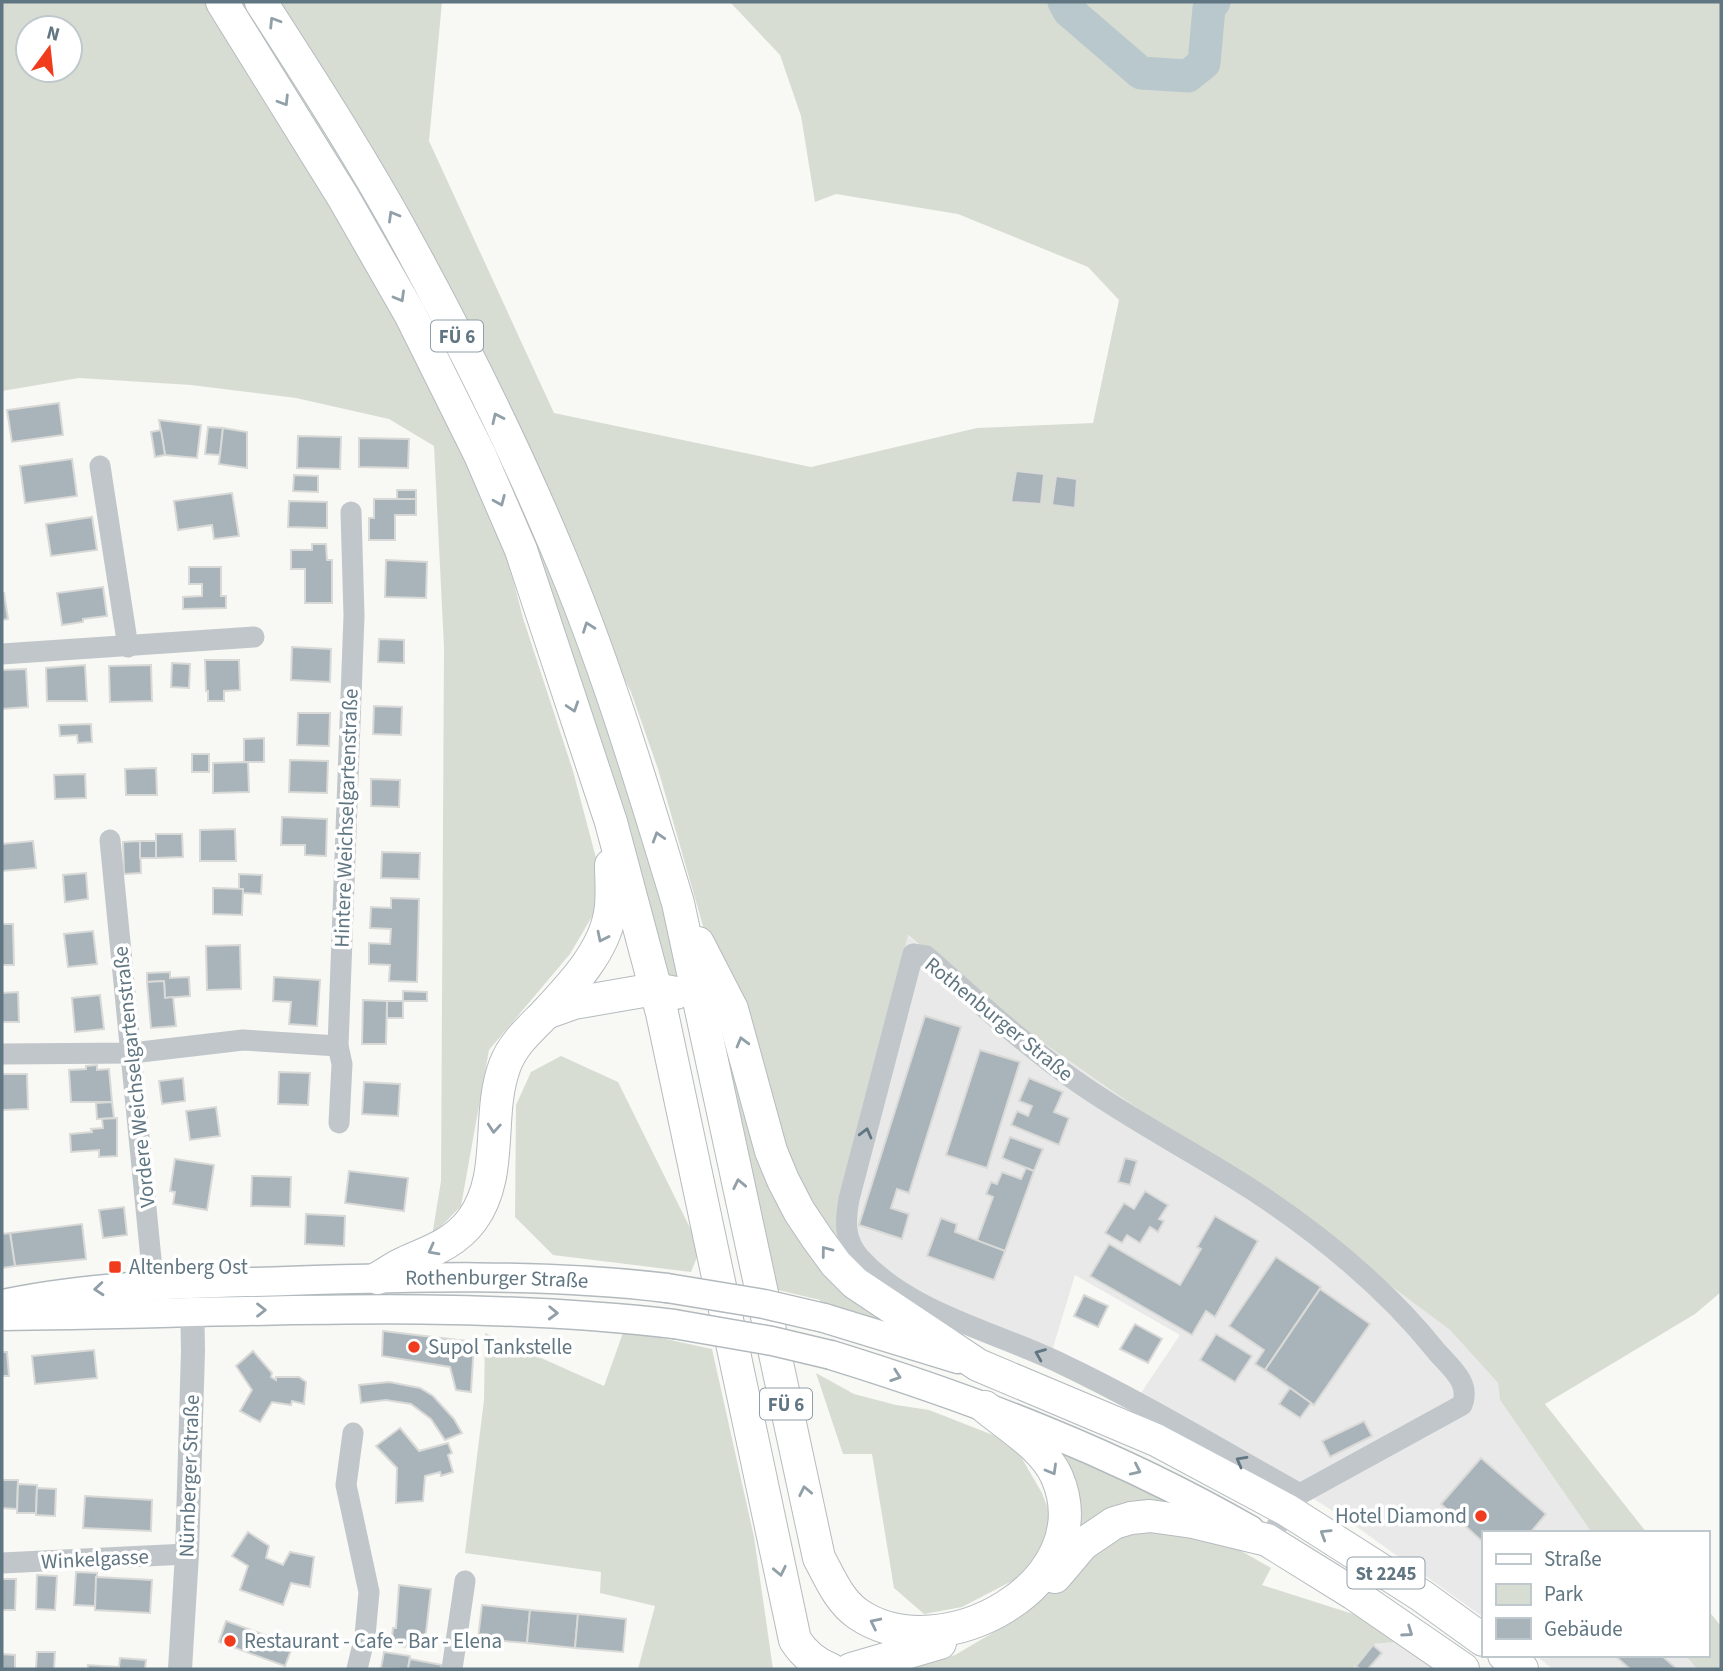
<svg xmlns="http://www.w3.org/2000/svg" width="1723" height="1671" viewBox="0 0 1723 1671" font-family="'Source Sans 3',sans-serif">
  <rect width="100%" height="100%" fill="#f8f8f4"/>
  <g fill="#e8e9e8">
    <polygon points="907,935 1006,1017 1356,1260 1450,1330 1498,1383 1500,1400 1592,1533 1483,1533 1483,1617 1347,1520 1188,1419 1141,1393 1180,1335 1075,1275 1052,1351 927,1298 887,1270 859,1244 852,1224 836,1223"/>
    <polygon points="1396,1642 1433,1669 1352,1669 1373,1644"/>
    <polygon points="1535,1655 1685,1655 1697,1669 1553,1669"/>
  </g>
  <g fill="#d8ddd3" fill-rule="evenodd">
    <path d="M2,2h207l67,106 151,262 76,171 20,77 50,153 23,87 4,45 -30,51 -81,96 -28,156 -29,30 9,-55 3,-534 -10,-201 -45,-27 -93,-21 -105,-13 -112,-7 -77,13zM28,28h42v42h-42z"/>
    <polygon points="244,2 250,2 448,337 571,613 636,808 682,976 668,984 574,666 238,6"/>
    <polygon points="274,2 442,2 429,141 554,413 811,467 977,428 1093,423 1119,300 1088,267 958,214 836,194 815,202 801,116 780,55 730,2 1721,2 1721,1292 1695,1314 1545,1404 1647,1533 1592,1533 1500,1400 1498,1383 1450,1330 1356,1260 1006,1017 908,935 836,1223 840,1240 830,1245 802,1204 705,933 658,769 631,692"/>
    <polygon points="714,1001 764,1151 904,1329 821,1304 820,1300 778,1290"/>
    <polygon points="561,1056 618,1082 694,1236 697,1257 691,1272 553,1255 515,1217 516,1105 531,1072"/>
    <polygon points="624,1330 712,1349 754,1537 773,1669 602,1669 638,1669 655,1606 600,1593 601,1572 465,1553 484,1400 485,1333 604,1386"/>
    <polygon points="816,1373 854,1394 896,1405 929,1410 993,1435 1020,1455 1042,1493 1048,1509 1048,1522 1043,1545 1025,1570 1014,1580 962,1607 924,1614 894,1588 872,1454 843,1454"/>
    <polygon points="1049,1446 1065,1452 1180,1506 1073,1543"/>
    <polygon points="1118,1529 1208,1532 1271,1568 1262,1585 1353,1614 1396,1642 1373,1644 1352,1669 910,1669 955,1655 1025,1614"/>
    <polygon points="1707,1609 1721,1626 1721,1669 1697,1669 1685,1655 1707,1655"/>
  </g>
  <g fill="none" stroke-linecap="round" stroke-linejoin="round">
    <polyline stroke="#b9c8cc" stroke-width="33" points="1064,2 1069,11 1141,73 1188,76 1204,63 1209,8 1214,2"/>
  </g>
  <g fill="#a8b4b9" stroke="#d9d9d7" stroke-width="2">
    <polygon points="59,403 63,435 12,442 7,410"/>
    <polygon points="159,420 201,425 197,458 165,455"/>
    <polygon points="208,427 223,428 220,455 205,454"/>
    <polygon points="223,428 247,432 247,468 219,464"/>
    <polygon points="161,430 165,455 155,457 151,432"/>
    <polygon points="298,436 341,437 340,469 297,468"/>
    <polygon points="359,438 409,439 408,468 359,467"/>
    <polygon points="72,459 77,496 25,503 20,466"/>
    <polygon points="1016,471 1044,474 1041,504 1011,502"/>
    <polygon points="294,475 318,476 318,492 293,491"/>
    <polygon points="1056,476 1077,479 1075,508 1052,505"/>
    <rect x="397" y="490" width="19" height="9"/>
    <polygon points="232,493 239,536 214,539 212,525 178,530 174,501"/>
    <polygon points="374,499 416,499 416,515 395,515 395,540 369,540 369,518 374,518"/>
    <polygon points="289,501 327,502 327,528 288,527"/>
    <polygon points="92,517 97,550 51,556 46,524"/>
    <polygon points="312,544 326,544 327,560 332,560 332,603 305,603 305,569 291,569 291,550 312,550"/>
    <polygon points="386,560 427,562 426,598 385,597"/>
    <polygon points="189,567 221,567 221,596 226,596 226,608 183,609 183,597 202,596 202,584 189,584"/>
    <polygon points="103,587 107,616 83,619 83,622 62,625 57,593"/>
    <polygon points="2,593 4,593 8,619 2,620"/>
    <polygon points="379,639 404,640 404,663 378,662"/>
    <polygon points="292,647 331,649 330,682 291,680"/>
    <polygon points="205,660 239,660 240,690 224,691 224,701 208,701 208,691 206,691"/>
    <polygon points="172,663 190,664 189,688 171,687"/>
    <polygon points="85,665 87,701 47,701 46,668"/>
    <polygon points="151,665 152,701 110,702 109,666"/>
    <polygon points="26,669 28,707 2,709 2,670"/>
    <polygon points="374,706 402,707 401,735 373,734"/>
    <polygon points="298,713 330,713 329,746 297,745"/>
    <polygon points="91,724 92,742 78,743 77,735 60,736 59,725"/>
    <polygon points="264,738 264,762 244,762 244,739"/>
    <rect x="192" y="754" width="17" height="18"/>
    <polygon points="290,760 328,761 327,793 289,792"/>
    <polygon points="248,762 249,792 213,793 213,763"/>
    <polygon points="156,768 157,795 126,795 125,769"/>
    <polygon points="85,774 86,798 55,799 54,775"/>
    <polygon points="371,779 400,780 399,807 371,806"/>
    <polygon points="282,817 327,819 326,856 305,855 305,845 281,845"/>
    <polygon points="235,829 236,861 200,861 200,830"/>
    <polygon points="156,834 182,834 183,857 156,858"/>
    <polygon points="33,841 36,868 2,871 2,844"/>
    <polygon points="140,841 141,873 124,874 123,842"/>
    <rect x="140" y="841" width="16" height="17"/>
    <polygon points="382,852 420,853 419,879 381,878"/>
    <polygon points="86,873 88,899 65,902 63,875"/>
    <polygon points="239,874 262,875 261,894 243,893 243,889 239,889"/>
    <polygon points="213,888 243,889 242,915 213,914"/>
    <polygon points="391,898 419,899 417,982 389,981 390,965 369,964 369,943 390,944 391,929 370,928 371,907 391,908"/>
    <polygon points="2,924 13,924 14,965 2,965"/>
    <polygon points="93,931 97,964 68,967 64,934"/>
    <polygon points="240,945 241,989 207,990 206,946"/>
    <polygon points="170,972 170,978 189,977 190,996 165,998 164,981 147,982 147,973"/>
    <polygon points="274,977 320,980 317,1026 289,1024 291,1002 273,1001"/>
    <polygon points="164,981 165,998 173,997 176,1026 151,1028 147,982"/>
    <polygon points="403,991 427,992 427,1001 403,1001"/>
    <polygon points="18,992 19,1022 2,1022 2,993"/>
    <polygon points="100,995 104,1029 75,1032 72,998"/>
    <polygon points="363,1000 387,1001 386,1044 362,1044"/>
    <rect x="387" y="1001" width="16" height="17"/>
    <polygon points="925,1016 961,1027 909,1193 897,1189 891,1208 909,1214 902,1239 859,1225"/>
    <polygon points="980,1050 1020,1062 987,1168 946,1155"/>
    <polygon points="97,1065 97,1070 109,1069 112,1102 71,1102 69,1070 86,1069 86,1066"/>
    <polygon points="279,1072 310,1073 308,1105 278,1104"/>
    <polygon points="2,1074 27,1074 28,1109 2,1110"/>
    <polygon points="183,1078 185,1101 162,1104 159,1081"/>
    <polygon points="1029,1078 1063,1092 1054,1112 1069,1118 1059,1145 1011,1125 1017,1111 1028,1116 1032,1106 1019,1101"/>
    <polygon points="364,1082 400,1084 398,1116 362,1114"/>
    <polygon points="112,1102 114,1118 97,1119 96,1103"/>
    <polygon points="216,1107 220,1136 190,1140 186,1111"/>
    <polygon points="117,1118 117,1156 99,1157 99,1150 71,1152 70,1134 92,1132 91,1129 103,1128 102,1119"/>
    <polygon points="1010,1137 1043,1149 1034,1171 1002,1158"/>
    <polygon points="1125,1158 1137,1161 1130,1185 1118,1182"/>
    <polygon points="175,1159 214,1165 207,1210 173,1204 175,1192 170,1191"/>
    <polygon points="1026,1168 1034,1171 1005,1251 977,1241 993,1197 986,1194 991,1182 997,1184 1002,1172 1021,1179"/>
    <polygon points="349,1171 408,1178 404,1211 345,1203"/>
    <polygon points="252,1176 291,1177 290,1207 251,1206"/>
    <polygon points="1145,1191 1168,1205 1159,1219 1164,1221 1158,1232 1150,1227 1140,1243 1127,1235 1122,1243 1105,1233 1124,1203 1134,1209"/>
    <polygon points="124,1207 127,1235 103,1238 99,1210"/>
    <polygon points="306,1214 345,1216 344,1246 305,1244"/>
    <polygon points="1215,1216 1258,1241 1215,1317 1206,1311 1192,1335 1090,1276 1109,1244 1180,1285 1201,1249 1197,1247"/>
    <polygon points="941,1218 957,1224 955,1232 1005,1251 994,1280 927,1256"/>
    <polygon points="82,1224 86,1259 15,1266 10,1233"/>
    <polygon points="10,1233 15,1266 2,1268 2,1234"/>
    <polygon points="1276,1257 1321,1287 1265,1370 1255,1364 1264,1350 1229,1326"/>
    <polygon points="1320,1289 1370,1324 1314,1405 1265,1370"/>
    <polygon points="1084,1295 1108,1306 1098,1327 1074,1316"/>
    <polygon points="1135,1324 1162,1339 1148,1363 1120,1349"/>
    <polygon points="383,1331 474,1342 471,1392 456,1390 450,1367 382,1356"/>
    <polygon points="1216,1334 1252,1356 1235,1382 1200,1360"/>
    <polygon points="94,1350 97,1378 35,1384 32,1356"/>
    <polygon points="253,1351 272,1373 271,1377 276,1380 276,1377 299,1377 306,1382 304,1404 292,1401 291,1405 272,1402 260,1422 240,1411 252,1390 236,1366"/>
    <polygon points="2,1352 7,1352 9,1376 2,1376"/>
    <polygon points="389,1382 420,1388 433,1396 454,1419 462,1433 445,1440 431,1419 411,1404 386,1400 361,1403 359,1385"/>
    <polygon points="1290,1388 1311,1403 1300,1418 1279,1404"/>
    <polygon points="1364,1421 1372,1436 1330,1457 1322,1441"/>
    <polygon points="400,1428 419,1451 448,1443 452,1453 448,1455 453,1472 441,1476 440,1472 425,1476 423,1501 396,1503 397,1468 376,1446"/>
    <polygon points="1481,1458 1546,1514 1530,1533 1483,1533 1483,1542 1441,1504"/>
    <polygon points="2,1480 18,1480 17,1509 2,1508"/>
    <polygon points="18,1484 37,1485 36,1513 17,1513"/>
    <polygon points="37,1488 56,1489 55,1516 36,1515"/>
    <polygon points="85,1496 152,1500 151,1531 83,1528"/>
    <polygon points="248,1532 269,1546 266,1558 283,1565 290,1552 314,1557 310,1587 291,1583 283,1605 240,1590 248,1566 232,1556"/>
    <polygon points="76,1572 97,1573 95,1606 74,1605"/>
    <polygon points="37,1575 57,1576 55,1610 36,1609"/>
    <polygon points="96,1577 152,1580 150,1613 95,1610"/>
    <polygon points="2,1579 16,1579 15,1610 2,1610"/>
    <polygon points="399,1585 431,1589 424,1649 391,1645 393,1628 396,1628"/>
    <polygon points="482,1605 530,1610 527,1643 478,1639"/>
    <polygon points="530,1610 578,1614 575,1648 527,1643"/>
    <polygon points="578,1614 626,1619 623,1652 575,1648"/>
    <polygon points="226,1621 293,1645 285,1666 219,1642"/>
    <polygon points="1373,1645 1382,1653 1368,1669 1360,1669 1356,1666"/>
    <polygon points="37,1652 55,1652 54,1669 36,1669"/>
    <polygon points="384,1652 410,1656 408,1669 381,1668"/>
    <polygon points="2,1654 15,1655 15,1669 2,1669"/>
    <polygon points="1614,1655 1661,1655 1677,1669 1630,1669"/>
    <polygon points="120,1658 146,1660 145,1669 88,1669 88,1665 119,1667"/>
    <polygon points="410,1659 442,1665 441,1669 408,1669"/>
  </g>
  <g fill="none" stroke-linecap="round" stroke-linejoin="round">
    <defs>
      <g id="secondary">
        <path id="s1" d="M8,1303c93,-19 184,-19 279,-22 126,-4 255,-8 380,7"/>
        <path d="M2,1316c223,-2 449,-18 672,8"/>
        <polyline points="824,1318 958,1359"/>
        <path d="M831,1355c146,45 287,99 419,175"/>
      </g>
      <g id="primary">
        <path d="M222,2l121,195 67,117 70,141 41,95 90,272 51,191 133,627c9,14 19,23 35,29"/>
        <path d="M261,2c47,73 94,146 136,221 57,103 111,210 157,319 50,116 87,239 124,361l141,655c11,20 20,43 39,56 83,57 244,-31 199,-137 -13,-30 -48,-50 -72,-70"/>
        <polyline points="698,943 732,1009 771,1151 783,1180 799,1211 817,1238 836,1264 855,1283 978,1365 1156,1440 1287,1510 1422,1596 1483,1640"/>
        <polyline points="546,1013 574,1003 655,989 676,993"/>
        <path d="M378,1278c9,-5 18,-12 28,-16 25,-11 49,-19 66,-42 33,-45 14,-105 33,-155 8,-21 24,-35 39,-50 26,-28 60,-63 66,-102 3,-15 1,-33 1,-48"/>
        <polyline points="1055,1577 1083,1544 1114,1523 1131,1518 1150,1516 1193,1522 1267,1540 1354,1594 1463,1669"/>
        <polyline points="1504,1655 1522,1669"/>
        <polyline points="851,1669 940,1643"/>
      </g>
    </defs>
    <use href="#secondary" stroke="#b2babe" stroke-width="31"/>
    <use href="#primary" stroke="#b5bbbf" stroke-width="34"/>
    <g stroke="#c0c6c9" stroke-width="21">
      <polyline points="100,466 128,647"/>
      <polyline points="2,654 254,637"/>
      <polyline points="110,840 155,1300"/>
      <polyline points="2,1054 132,1053 243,1040 338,1046"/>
      <polyline points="339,1123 342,1064 338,1046 354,616 351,512"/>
      <polyline points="353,1433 346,1485 369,1592 365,1636 357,1669"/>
      <path d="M1267,1540l33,-46 162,-89c9,-22 -11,-37 -25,-53 -51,-64 -115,-116 -183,-161 -60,-39 -122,-70 -181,-112 -52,-37 -99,-81 -147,-123l-13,-2 -64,245c-4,23 -5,41 11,59 51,56 137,74 202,106 82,39 159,86 238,130"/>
      <polyline points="2,1563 187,1554"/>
      <polyline points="452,1669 465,1581"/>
    </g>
    <polyline stroke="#c0c6c9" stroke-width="24" points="180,1669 187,1554 193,1351 192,1294"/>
    <use href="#secondary" stroke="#fff" stroke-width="28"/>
    <use href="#primary" stroke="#fff" stroke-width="32"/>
    <defs>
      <g id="secondary-bridge">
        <polyline points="667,1288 764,1304 824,1318"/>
        <polyline points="674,1324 772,1341 831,1355"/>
      </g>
    </defs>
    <use href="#secondary-bridge" stroke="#b2babe" stroke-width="31" stroke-linecap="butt"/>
    <use href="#secondary-bridge" stroke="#fff" stroke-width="28"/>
  </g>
  <defs><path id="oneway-chevron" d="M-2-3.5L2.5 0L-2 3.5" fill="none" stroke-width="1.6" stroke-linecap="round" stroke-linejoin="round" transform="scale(1.75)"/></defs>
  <g stroke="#909fa8">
    <use href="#oneway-chevron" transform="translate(274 22) rotate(-122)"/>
    <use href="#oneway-chevron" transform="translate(284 101) rotate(58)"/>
    <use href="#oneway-chevron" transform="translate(393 216) rotate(-120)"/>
    <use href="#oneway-chevron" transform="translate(400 297) rotate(60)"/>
    <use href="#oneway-chevron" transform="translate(497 418) rotate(-115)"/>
    <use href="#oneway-chevron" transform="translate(500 501) rotate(67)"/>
    <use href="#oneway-chevron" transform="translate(588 627) rotate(-110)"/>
    <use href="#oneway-chevron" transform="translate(573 707) rotate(72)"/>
    <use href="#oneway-chevron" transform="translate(658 837) rotate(-107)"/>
    <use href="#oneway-chevron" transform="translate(602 937) rotate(116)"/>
    <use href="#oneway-chevron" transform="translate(742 1042) rotate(-105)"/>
    <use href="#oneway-chevron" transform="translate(494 1128) rotate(94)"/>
    <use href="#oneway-chevron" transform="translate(739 1184) rotate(-102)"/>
    <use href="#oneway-chevron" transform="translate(433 1250) rotate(152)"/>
    <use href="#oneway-chevron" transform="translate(826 1251) rotate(-127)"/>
    <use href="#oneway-chevron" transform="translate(99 1289) rotate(175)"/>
    <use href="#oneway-chevron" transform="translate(261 1310)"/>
    <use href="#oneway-chevron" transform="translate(553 1313) rotate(2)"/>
    <use href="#oneway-chevron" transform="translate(896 1376) rotate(19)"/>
    <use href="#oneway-chevron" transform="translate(1052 1470) rotate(60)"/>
    <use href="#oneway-chevron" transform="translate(1136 1470) rotate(25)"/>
    <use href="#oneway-chevron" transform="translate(805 1491) rotate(-102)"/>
    <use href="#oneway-chevron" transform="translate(1325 1534) rotate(-148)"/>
    <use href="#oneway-chevron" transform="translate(780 1571) rotate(78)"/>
    <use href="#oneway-chevron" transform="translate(875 1623) rotate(-154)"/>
    <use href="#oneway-chevron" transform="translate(1408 1632) rotate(35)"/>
  </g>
  <g stroke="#607682">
    <use href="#oneway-chevron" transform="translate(866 1133) rotate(-75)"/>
    <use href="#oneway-chevron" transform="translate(1040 1354) rotate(-158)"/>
    <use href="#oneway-chevron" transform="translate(1241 1461) rotate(-151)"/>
  </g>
  <g fill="#f03b1c" stroke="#fff" stroke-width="2.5">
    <rect x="108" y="1260" width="14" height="14" rx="3.5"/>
    <circle cx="414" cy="1347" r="7"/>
    <circle cx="1481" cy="1516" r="7"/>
    <circle cx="230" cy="1641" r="7"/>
  </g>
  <g text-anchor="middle" stroke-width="7" stroke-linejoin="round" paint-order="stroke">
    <g fill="#fff" stroke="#909fa8" stroke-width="2">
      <rect x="431" y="320.5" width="52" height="31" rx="5"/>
      <rect x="760" y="1388.5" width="52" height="31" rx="5"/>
      <rect x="1347.5" y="1557.5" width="77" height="31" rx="5"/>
    </g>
    <g font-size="19" font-weight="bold" fill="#607682">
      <text x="457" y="343">FÜ 6</text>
      <text x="786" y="1411">FÜ 6</text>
      <text x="1386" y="1580">St 2245</text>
    </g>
    <g font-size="21" fill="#607682" stroke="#fff">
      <text transform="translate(346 818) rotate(-88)" y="7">Hintere Weichselgartenstraße</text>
      <text transform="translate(999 1019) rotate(39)" y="7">Rothenburger Straße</text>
      <text transform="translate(134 1077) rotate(-96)" y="7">Vordere Weichselgartenstraße</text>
      <text dy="7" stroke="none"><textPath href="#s1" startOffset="490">Rothenburger Straße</textPath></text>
      <text transform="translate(189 1476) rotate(-88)" y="7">Nürnberger Straße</text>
      <text transform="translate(95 1559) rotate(-3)" y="7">Winkelgasse</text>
    </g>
    <g font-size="21" fill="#607682" stroke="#fff" text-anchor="start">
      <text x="129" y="1274">Altenberg Ost</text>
      <text x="428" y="1354">Supol Tankstelle</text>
      <text x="1467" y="1523" text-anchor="end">Hotel Diamond</text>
      <text x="244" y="1648">Restaurant - Cafe - Bar - Elena</text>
    </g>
  </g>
  <rect width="1723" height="1671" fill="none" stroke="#607682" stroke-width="7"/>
  <rect x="1482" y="1531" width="228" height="126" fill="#ffffff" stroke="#bfc8cd" stroke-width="2"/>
  <rect x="1496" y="1554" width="35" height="10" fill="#ffffff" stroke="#bfc8cd" stroke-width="2"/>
  <text x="1544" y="1566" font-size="21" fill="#607682">Straße</text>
  <rect x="1496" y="1584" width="35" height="21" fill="#d8ddd3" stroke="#bfc8cd" stroke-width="2"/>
  <text x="1544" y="1601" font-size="21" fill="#607682">Park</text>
  <rect x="1496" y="1618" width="35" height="21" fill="#a8b4b9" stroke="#bfc8cd" stroke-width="2"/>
  <text x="1544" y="1636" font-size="21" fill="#607682">Gebäude</text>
  <g transform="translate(49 49) rotate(15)"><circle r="33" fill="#ffffff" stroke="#bfc8cd" stroke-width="2"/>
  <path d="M0-5L12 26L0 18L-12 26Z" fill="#f03b1c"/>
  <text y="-10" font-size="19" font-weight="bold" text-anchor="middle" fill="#607682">N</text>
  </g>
</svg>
